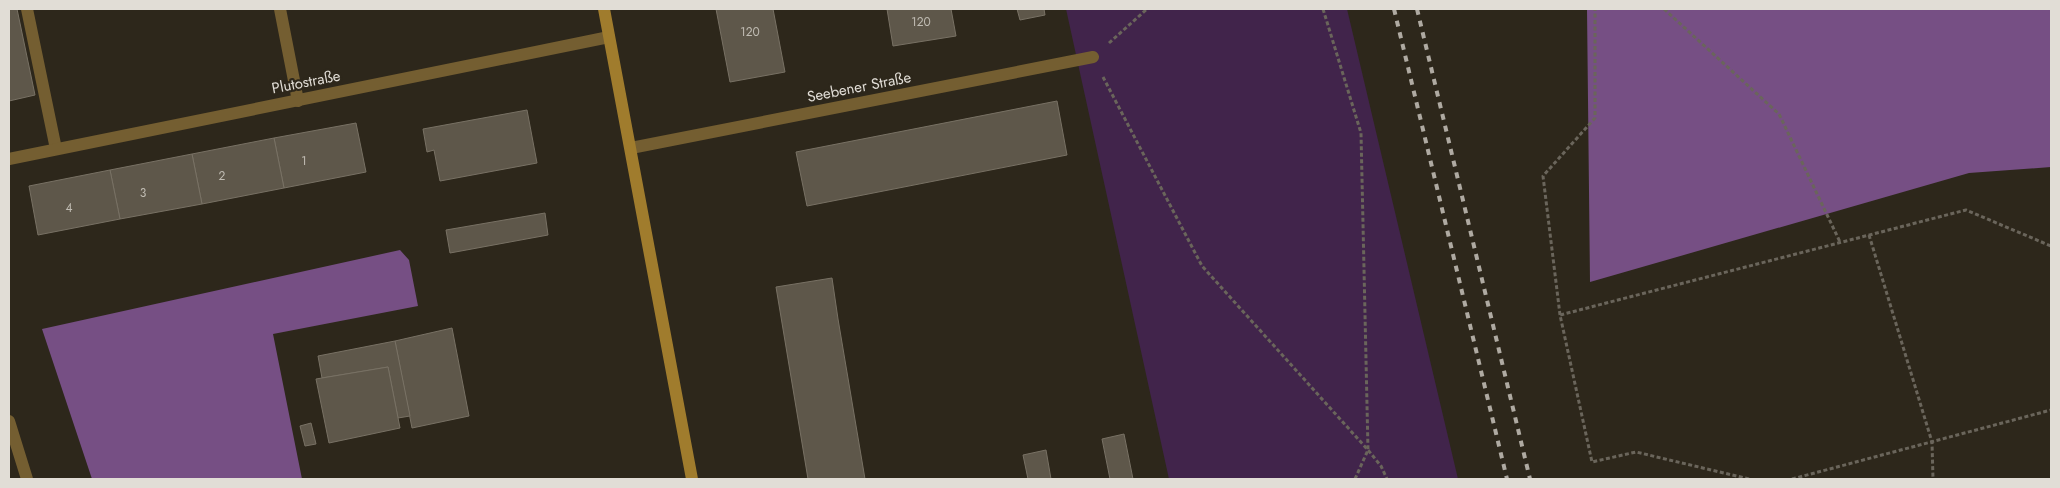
<svg xmlns="http://www.w3.org/2000/svg" width="2060" height="488" viewBox="0 0 2060 488" font-family="Jost,sans-serif">
  <rect width="100%" height="100%" fill="#2d271b"/>
  <polygon fill="#41244b" points="1066,9 1347,9 1458,479 1169,479"/>
  <g fill="#764f84">
    <polygon points="1587,9 2051,9 2051,167 1969,173 1590,282"/>
    <polygon points="400,250 409,260 418,306 273,334 302,479 92,479 42,329"/>
  </g>
  <g fill="#5e574a" stroke="#787164">
    <polygon points="9,9 17,9 35,95 9,101"/>
    <polygon points="716,9 773,9 785,72 730,82"/>
    <polygon points="887,9 951,9 956,36 893,46"/>
    <polygon points="1017,9 1044,9 1045,15 1020,20"/>
    <polygon points="1057,101 1067,155 807,206 796,152"/>
    <polygon points="527,110 537,163 440,181 434,150 427,152 423,129"/>
    <polygon points="356,123 366,172 284,188 274,138"/>
    <polygon points="274,138 284,188 202,204 192,154"/>
    <polygon points="192,154 202,204 120,219 110,170"/>
    <polygon points="110,170 120,219 38,235 29,186"/>
    <polygon points="545,213 548,235 450,253 446,230"/>
    <polygon points="832,278 838,319 865,479 808,479 776,287"/>
    <polygon points="452,328 469,416 412,428 395,341"/>
    <polygon points="395,341 410,416 398,418 388,367 322,378 318,356"/>
    <polygon points="388,367 400,428 329,443 316,379"/>
    <polygon points="311,423 316,444 305,446 300,426"/>
    <polygon points="1124,434 1133,479 1110,479 1102,439"/>
    <polygon points="1046,450 1051,479 1028,479 1023,455"/>
  </g>
  <g fill="none" stroke-linecap="round" stroke-linejoin="round">
    <g stroke="#6a655b" stroke-width="3" stroke-dasharray="4 2.5" stroke-linecap="butt">
      <polyline points="1323,9 1361,133 1368,450 1355,479"/>
      <polyline points="1664,9 1779,114 1840,242"/>
      <polyline points="1109,43 1147,9"/>
      <polyline points="1103,77 1202,266 1368,450 1381,466 1387,479"/>
      <polyline points="1869,235 1932,442 1933,479"/>
      <polyline points="1560,315 1543,176 1595,118 1595,9"/>
      <polyline points="1749,479 1636,452 1592,462 1560,315 1966,210 2051,246"/>
      <polyline points="1792,479 2051,410"/>
    </g>
    <g stroke="#745e31" stroke-width="12">
      <polyline points="27,9 56,149"/>
      <polyline points="280,9 298,101"/>
    </g>
    <g stroke="#745e31" stroke-width="12">
      <polyline points="631,148 1093,57"/>
      <polyline points="9,159 609,37"/>
      <polyline points="9,421 27,479"/>
    </g>
    <polyline stroke="#a07c2d" stroke-width="12" points="604,9 692,479"/>
    <g stroke="#afaaa2" stroke-width="4" stroke-dasharray="6 6" stroke-linecap="butt">
      <polyline points="1394,9 1507,479"/>
      <polyline points="1417,9 1530,479"/>
    </g>
  </g>
  <g text-anchor="middle" stroke-width="4.5" stroke-linejoin="round" paint-order="stroke">
    <g font-size="12" fill="#c0bcb3">
      <text x="921" y="26">120</text>
      <text x="750" y="36">120</text>
      <text x="304" y="165">1</text>
      <text x="222" y="180">2</text>
      <text x="143" y="197">3</text>
      <text x="69" y="212">4</text>
    </g>
    <g font-size="15" fill="#e1ddd6" stroke="#2d271b">
      <text transform="translate(306 82) rotate(-11)" y="5">Plutostraße</text>
      <text transform="translate(859 87) rotate(-11)" y="5">Seebener Straße</text>
    </g>
  </g>
  <rect width="2060" height="488" fill="none" stroke="#e1ddd6" stroke-width="20"/>
</svg>
